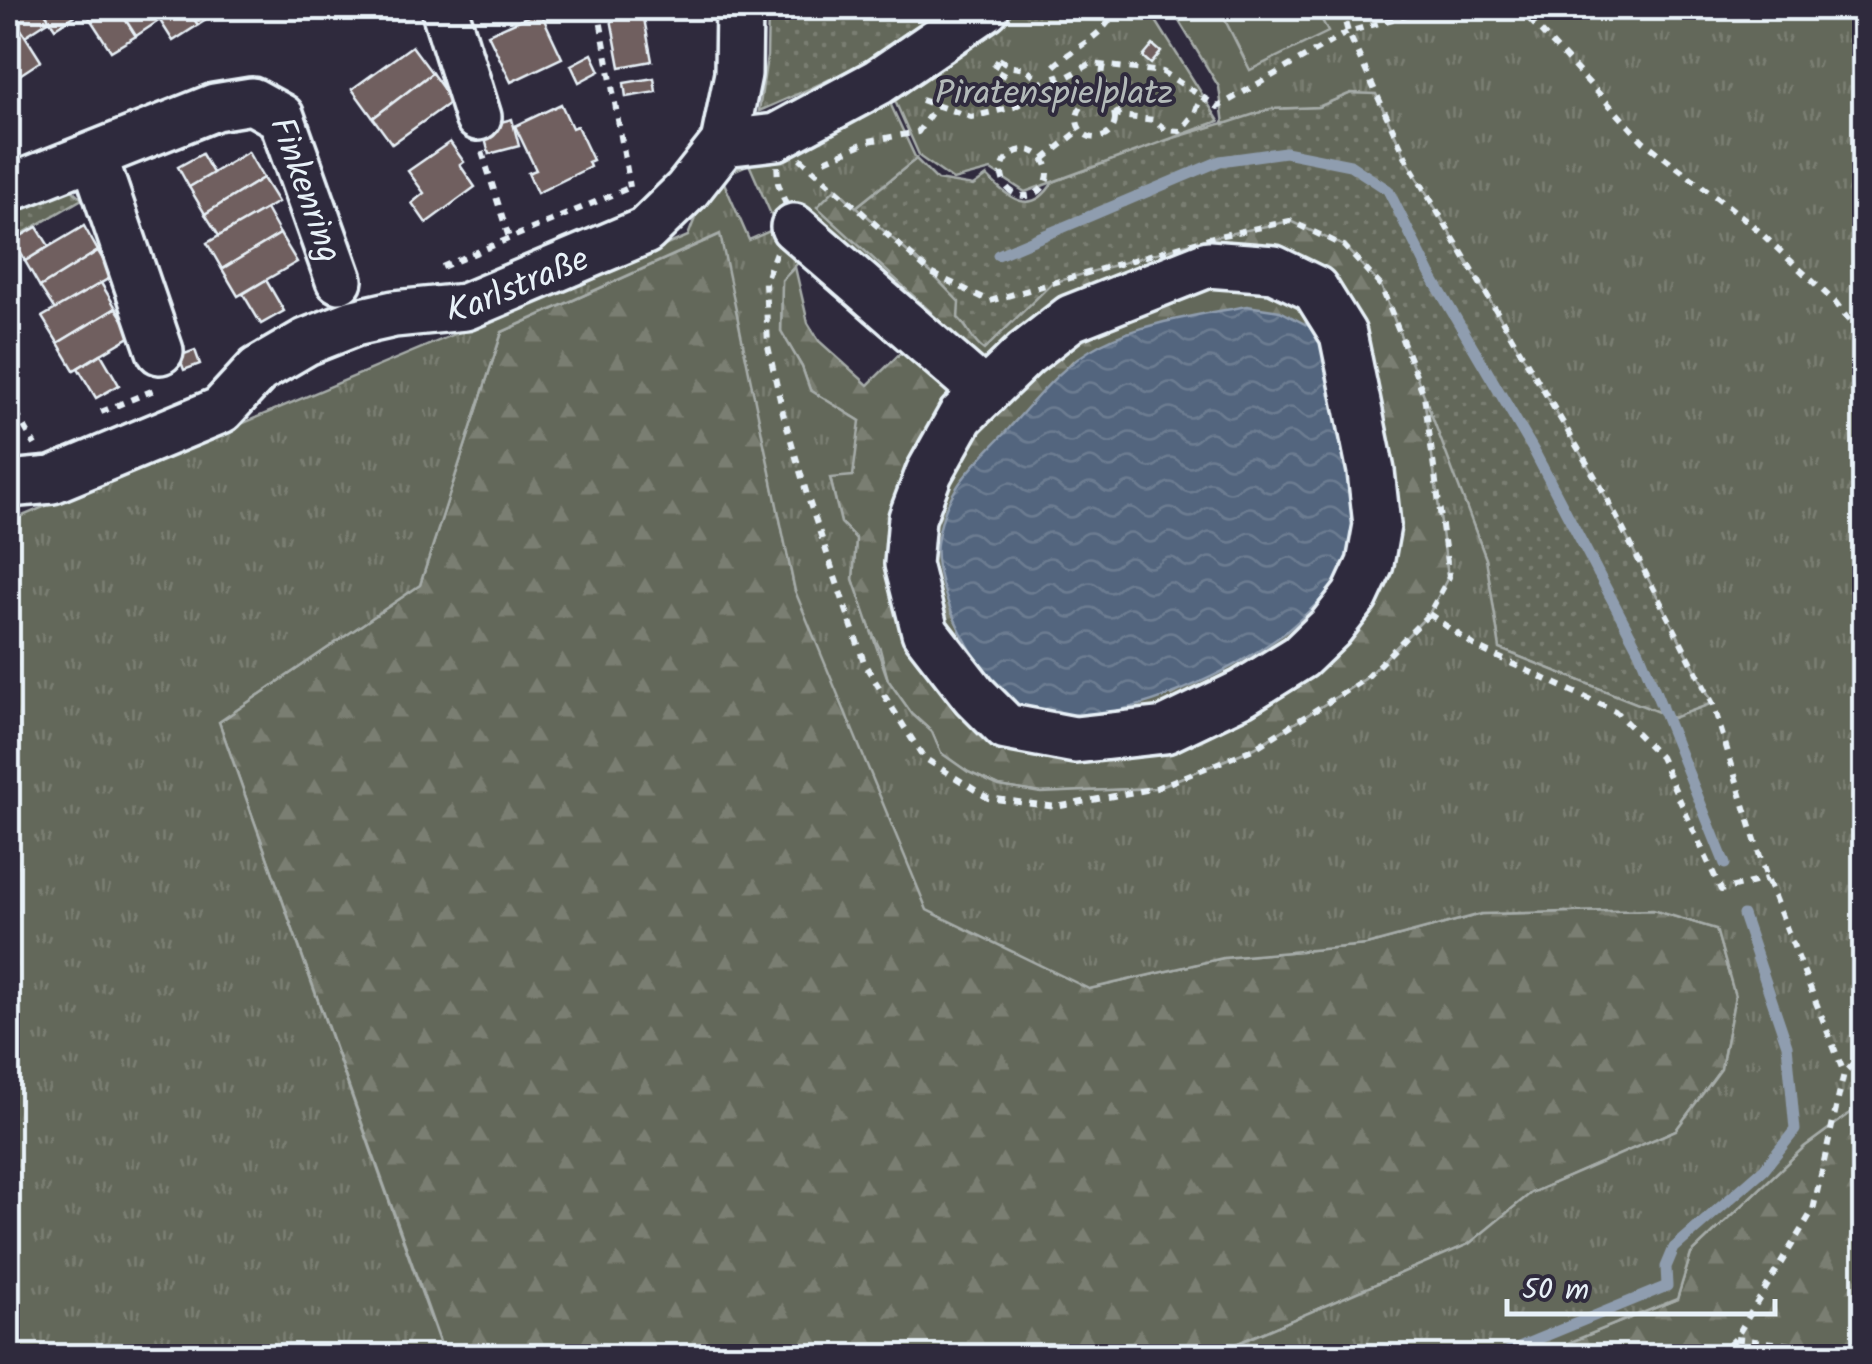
<svg xmlns="http://www.w3.org/2000/svg" width="1872" height="1364" viewBox="0 0 1872 1364" font-family="Kalam,sans-serif">
  <defs>
    <pattern id="grass-dots" width="8" height="8" patternUnits="userSpaceOnUse" patternTransform="scale(2.5)"><rect width="8" height="8" fill="#64685a"/><path d="M2 2h.1M6 6h.1" fill="none" stroke="#7a7e72" stroke-width="1.8" stroke-linecap="round"/></pattern>
    <pattern id="forest-firs" width="22" height="20" patternUnits="userSpaceOnUse" patternTransform="scale(2.5)"><rect width="22" height="20" fill="#64685a"/><path d="M5 1l3.5 6h-7zM16 11l3.5 6h-7z" fill="#7a7e72"/></pattern>
    <pattern id="park-tufts" width="24" height="20" patternUnits="userSpaceOnUse" patternTransform="scale(2.5)"><rect width="24" height="20" fill="#64685a"/><path d="M3 7l-1-3M5 7V3M7 7l1-3M15 17l-1-3M17 17v-4M19 17l1-3" fill="none" stroke="#7a7e72"/></pattern>
    <pattern id="water-waves" width="16" height="10" patternUnits="userSpaceOnUse" patternTransform="scale(2.5)"><rect width="16" height="10" fill="#53657e"/><path d="M0 5q4-4 8 0t8 0" fill="none" stroke="#6c7c91"/></pattern>
  </defs>
  <rect width="100%" height="100%" fill="#2f2a3d"/>
  <filter id="ink" filterUnits="userSpaceOnUse"><feTurbulence type="fractalNoise" baseFrequency=".01" numOctaves="2"/><feDisplacementMap in="SourceGraphic" scale="20" xChannelSelector="R" yChannelSelector="G"/><feConvolveMatrix kernelMatrix="1 2 1 2 8 2 1 2 1" color-interpolation-filters="sRGB"/></filter>
  <g filter="url(#ink)">
    <g fill="url(#grass-dots)" stroke="#a6aca9" stroke-width="2.5">
      <path d="M768,8h184c-60,44 -125,74 -193,103l8,-54z"/>
      <path d="M1351,93h25l32,70 193,324 112,217 -40,14 -173,-69 -14,-90 -105,-273 -329,-3 -68,68c-13,-10 -14,-22 -26,-33v-16l-27,-29 -75,-66 60,-48 21,21 36,6 14,-10c22,22 44,42 66,6l107,-40 110,-33 48,-2z"/>
      <polygon points="66,184 82,199 8,242 8,197"/>
    </g>
    <g fill="url(#forest-firs)" stroke="#a6aca9" stroke-width="2.5" fill-rule="evenodd">
      <path d="M836,188l95,85 28,29 -1,16c12,11 13,23 26,32l68,-67 157,-45 81,-17 54,25 37,40 43,109 25,182 -20,37 -64,65 -110,69 -99,40 -115,5 -42,-7 -31,-14 -27,-19 -9,-21 -20,-18 -24,-34 -8,-31 -16,-33 -11,-37 3,-40 -15,-16 -11,-46 30,-56 -50,-31 -8,-23 -21,-35 1,-52 13,-13 13,56 11,18 49,44 62,-61 2,-11 -116,-106zM1073,361l280,206 -71,68 -110,60 -184,-19 -19,-27 -18,-38 60,-185z"/>
      <polygon points="721,234 795,591 1089,989 1223,958 1366,945 1481,914 1653,910 1716,929 1735,996 1721,1069 1676,1130 1531,1193 1469,1244 1208,1356 445,1356 219,722 420,585 502,332"/>
      <polygon points="1864,1103 1864,1356 1536,1356 1677,1299 1691,1254 1804,1147"/>
    </g>
    <path fill="url(#park-tufts)" stroke="#a6aca9" stroke-width="2.5" fill-rule="evenodd" d="M986,8h162l71,113 -194,71 -34,-22 -38,10 -33,-23 -25,-56 66,-49 -72,49 27,58 -60,48 -20,-19 -19,19 85,78 -24,2 -56,-50 -40,43 -1,51 21,36 8,23 50,31 -7,55 -23,2 11,45 15,16 -3,40 35,101 24,34 20,18 9,21 27,19 31,14 42,7 115,-5 99,-40 110,-69 64,-65 19,-37 -24,-182 62,164 14,90 173,69 40,-15 -112,-215 -193,-326 -32,-68 -25,-1 -33,14 -48,2 -46,15 -5,-37 -48,-79h693v1095l-60,44 -113,107 -14,45 -141,57h-328l261,-112 62,-51 145,-63 45,-61 14,-73 -19,-67 -63,-19 -172,4 -115,31 -143,13 -134,31 -162,-79 -132,-319 -75,-357 -218,98 -82,253 -201,137 225,634h-436v-834l680,-286 36,-93zM749,164l28,64 -28,12 -28,-64z"/>
    <polygon fill="#64685a" stroke="#a6aca9" stroke-width="2.5" points="1219,8 1316,8 1328,32 1250,70"/>
    <path fill="url(#water-waves)" stroke="#8f9daf" stroke-width="2.5" d="M1247,306l33,5 42,22 34,160 -3,74c-23,23 -45,48 -71,68 -51,37 -144,82 -209,80 -14,0 -40,-3 -52,-9 -40,-20 -90,-119 -84,-163 8,-58 39,-78 75,-118 27,-30 52,-62 89,-81 43,-22 99,-29 146,-38z"/>
    <g fill="none" stroke-linecap="round" stroke-linejoin="round">
      <g stroke="#8f9daf" stroke-width="11">
        <polyline points="998,255 1220,161 1285,152 1350,165 1388,190 1430,274 1534,451 1639,651 1725,864"/>
        <polyline points="1497,1356 1667,1286 1666,1267 1674,1248 1764,1169 1795,1130 1787,1045 1743,915"/>
      </g>
    </g>
    <g fill="#705f5e" stroke="#e8f1f8" stroke-width="2.5">
      <polygon points="12,8 42,8 50,20 25,36 8,10"/>
      <polygon points="42,8 83,8 84,10 55,28"/>
      <polygon points="83,8 118,8 136,36 111,51"/>
      <polygon points="118,8 152,8 160,20 136,36"/>
      <polygon points="152,8 187,8 198,25 173,41"/>
      <polygon points="187,8 220,8 222,10 198,25"/>
      <polygon points="336,8 369,8 351,19 344,8 338,12"/>
      <polygon points="609,8 642,8 652,61 620,67"/>
      <polygon points="8,9 41,61 18,76 8,59"/>
      <polygon points="540,11 562,58 511,82 488,34"/>
      <polygon points="1153,45 1161,52 1151,64 1143,57"/>
      <polygon points="412,46 432,73 373,118 352,89"/>
      <polygon points="592,54 600,71 579,82 571,65"/>
      <polygon points="432,73 452,101 392,144 373,118"/>
      <polygon points="654,78 656,92 626,97 624,83"/>
      <polygon points="561,104 572,128 577,126 593,160 588,162 590,167 537,193 528,173 536,170 515,126"/>
      <polygon points="512,119 519,146 489,154 482,127"/>
      <polygon points="450,142 464,162 460,165 475,187 426,223 412,203 424,193 408,171"/>
      <polygon points="248,152 263,178 205,214 189,187"/>
      <polygon points="202,154 213,173 189,187 178,167"/>
      <polygon points="263,178 278,202 219,236 205,214"/>
      <polygon points="266,209 280,234 222,269 207,243"/>
      <polygon points="84,226 98,251 40,287 25,261"/>
      <polygon points="37,227 49,246 25,261 14,240"/>
      <polygon points="280,234 297,262 238,296 222,269"/>
      <polygon points="98,251 113,276 55,310 40,287"/>
      <polygon points="266,280 284,311 261,324 243,294"/>
      <polygon points="101,283 116,308 58,343 42,317"/>
      <polygon points="116,308 133,335 74,370 58,343"/>
      <polygon points="195,350 200,364 184,370 179,356"/>
      <polygon points="101,354 119,385 96,398 78,368"/>
    </g>
    <g fill="none" stroke-linecap="round" stroke-linejoin="round">
      <defs>
        <g id="minor">
          <polyline points="444,8 478,117"/>
          <polyline points="724,143 738,74 739,8"/>
          <polyline points="94,157 160,351"/>
          <path id="s1" d="M8,189l207,-82 37,-6 29,16 58,163"/>
          <polyline points="794,227 985,393"/>
          <polygon points="1208,264 1274,269 1315,289 1343,334 1371,471 1377,525 1370,564 1355,596 1330,628 1300,657 1242,693 1165,730 1075,740 1006,727 974,695 925,632 908,564 912,518 929,473 961,416 1025,354 1071,318"/>
          <path id="s2" d="M8,484l44,-4 169,-70 37,-40 48,-28 48,-19 40,-9 71,-7 180,-76 42,-41 37,-47 52,-6 102,-55 108,-74"/>
        </g>
      </defs>
      <use href="#minor" stroke="#e8f1f8" stroke-width="52"/>
      <g stroke="#e8f1f8" stroke-width="6" stroke-dasharray="8 8" stroke-linecap="butt">
        <polyline points="598,8 630,187"/>
        <polyline points="1341,8 1348,32 1408,162 1601,487 1713,704 1767,879 1844,1073"/>
        <polyline points="1519,8 1643,141 1749,222 1836,303 1864,341"/>
        <polygon points="999,59 1012,67 1027,69 1041,82 1038,89 1026,91 1014,86 1010,79 993,69"/>
        <path d="M1104,65c-6,17 6,37 16,51l34,4 12,10 14,1 15,-18 6,-17"/>
        <path d="M1059,81l-5,-15c21,-20 51,-29 62,-58"/>
        <polyline points="921,100 971,117 1014,107 1090,64 1163,72 1218,107 1348,32 1431,8"/>
        <circle cx="1096" cy="119" r="19"/>
        <polygon points="776,137 931,273 990,301 1209,238 1290,221 1344,246 1381,286 1424,395 1449,577 1429,614 1365,679 1255,748 1156,788 1056,807 988,798 924,758 865,665 807,495 783,413 768,346 765,282 780,241 794,227 778,183"/>
        <circle cx="1025" cy="173" r="23"/>
        <polyline points="482,152 509,238"/>
        <polyline points="1044,159 1080,130"/>
        <polyline points="825,160 869,141 918,132 936,106"/>
        <polyline points="442,267 633,186"/>
        <polyline points="8,399 35,445"/>
        <polyline points="101,412 154,390"/>
        <polyline points="1429,614 1478,648 1615,711 1660,757 1721,890 1767,879"/>
        <polyline points="1735,1339 1864,1352"/>
        <polyline points="1718,1356 1735,1339 1813,1210 1844,1073 1864,1052"/>
      </g>
      <use href="#minor" stroke="#2f2a3d" stroke-width="45"/>
    </g>
  </g>
  <g text-anchor="middle" stroke-width="8" stroke-linejoin="round" paint-order="stroke">
    <g font-size="35" fill="#b3bab9" stroke="#2f2a3d">
      <text x="1054" y="104">Piratenspielplatz</text>
    </g>
    <g font-size="35" fill="#e8f1f8" stroke="#2f2a3d">
      <text dy="12" stroke="none"><textPath href="#s1" startOffset="370">Finkenring</textPath></text>
      <text dy="12" stroke="none"><textPath href="#s2" startOffset="558">Karlstraße</textPath></text>
    </g>
  </g>
  <rect width="1872" height="1364" fill="none" stroke="#2f2a3d" stroke-width="40"/>
  <rect x="20" y="20" width="1832" height="1324" fill="none" stroke="#e8f1f8" stroke-width="4" filter="url(#ink)"/>
  <path d="M1507 1299v15h268v-15" fill="none" stroke="#e8f1f8" stroke-width="5"/>
  <text x="1522" y="1299" font-size="30" fill="#e8f1f8" stroke="#2f2a3d" stroke-width="8" paint-order="stroke">50 m</text>
</svg>
